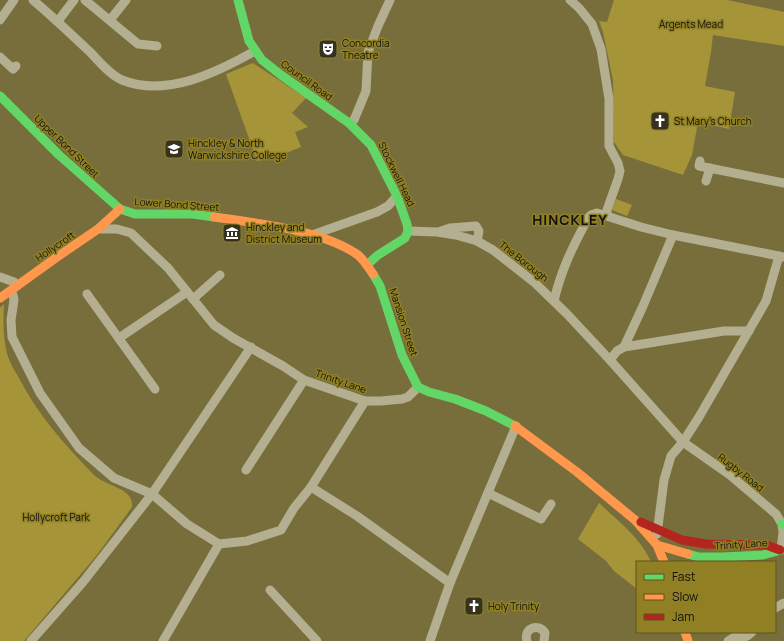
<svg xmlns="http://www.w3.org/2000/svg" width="784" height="641" viewBox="0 0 784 641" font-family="Manrope,sans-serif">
  <rect width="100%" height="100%" fill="#786e3c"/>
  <g fill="#a69438">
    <polygon points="614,0 727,0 784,12 784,46 713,35 711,52 705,86 735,92 729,129 698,122 692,155 683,175 623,155 614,142 613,80 603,32 599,21 607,22"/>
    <polygon points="253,63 306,98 292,113 308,127 295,132 301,147 273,158 257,161 226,74"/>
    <polygon points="616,199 632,205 627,216 612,210"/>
    <path d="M4,304c-1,15 -1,41 5,55 2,6 6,12 10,19 19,37 45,66 74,96 12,13 41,13 39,33l-35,48 -73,86h-24v-333z"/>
    <path d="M599,503c18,17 42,35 52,59h-14v27l-23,-18 -8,-10 -28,-22z"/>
  </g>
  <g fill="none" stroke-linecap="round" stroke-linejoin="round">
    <g stroke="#b4af91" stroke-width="9">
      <path d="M33,0c20,17 38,34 57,52 9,9 20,23 32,28 44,18 96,-8 133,-29"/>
      <polyline points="85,0 138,44 157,46"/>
      <polyline points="570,0 579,8 592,24 601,49 609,99 609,146 618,163 620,171 618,179 607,210 607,213 608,216"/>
      <polyline points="0,20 14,0"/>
      <polyline points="110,20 126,0"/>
      <polyline points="58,21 74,0"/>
      <polyline points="0,57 13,69 16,66"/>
      <polyline points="349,123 354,120 366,91 368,52 378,26 390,0"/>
      <polyline points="700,161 699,166 784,183"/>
      <polyline points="706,181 710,168"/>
      <polyline points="101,229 117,229 131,233 168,268 214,325 233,338 283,366 304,380 365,401 381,401 402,399 408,397 418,387"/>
      <polyline points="408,231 437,232 456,235 477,241 493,250 535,283 567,314 610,360 683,442 730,475 776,514 782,524 783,532 781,550"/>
      <polyline points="441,231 450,228 476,226 479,231 477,241"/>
      <polyline points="312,235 377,212 388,206 397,196"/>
      <polyline points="0,277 14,282 17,286"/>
      <polyline points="11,291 13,295 14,300 11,320 12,337 40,393 79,448 114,478 152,494 187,524 219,544 247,541 281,530 294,508 311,487 365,401"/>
      <polyline points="87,294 155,389"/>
      <polyline points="193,299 220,275"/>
      <path d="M554,301c7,-31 19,-55 34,-83l3,-3 6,-2 44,14 32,8 111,22"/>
      <polyline points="119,338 187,292"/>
      <polyline points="624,347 643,306 673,235"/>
      <polyline points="610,360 617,351 624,347 724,331 749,331"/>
      <polyline points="246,470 304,380"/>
      <polyline points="311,487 357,516 450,583"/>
      <polyline points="488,493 541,519 551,504"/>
      <polyline points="657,534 664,480 671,456 683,442 699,417 766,301 779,256"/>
      <polyline points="270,590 317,641"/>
      <polyline points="775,608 784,603"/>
      <polyline points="31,641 83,582 152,494 251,347"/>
      <polyline points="163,641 219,544"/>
      <polyline points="430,641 450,583 516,426"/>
      <path d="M527,641c-4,-12 11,-19 18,-8l-1,8"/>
      <path d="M728,641l8,-5c6,4 12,0 16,-4"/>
    </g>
    <g stroke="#63d668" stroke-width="9">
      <polyline points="238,0 249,41 262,60 281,75 349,123 371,145 397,196 407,224 408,231 405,238 378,255 367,265"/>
      <polyline points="0,96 59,155 120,209 135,214 193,214 214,217"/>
      <polyline points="373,274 380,286 402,355 418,387 429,392 455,399 486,411 515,426"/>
      <polyline points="782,524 784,525"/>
      <polyline points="688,554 699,557 722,557 763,555 781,550"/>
    </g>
    <g stroke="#ff974d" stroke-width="9">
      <path d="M214,217c42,6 109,13 144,38 6,5 10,12 15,19"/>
      <polyline points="0,298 57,257 98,229 120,209"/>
      <polyline points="515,426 577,472 635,520 657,545 688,554"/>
      <polyline points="657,545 664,562"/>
      <polyline points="685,632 688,641"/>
    </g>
    <polyline stroke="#b3261e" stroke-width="9" points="641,522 682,540 706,544 766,545 780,550"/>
  </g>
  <defs>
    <symbol id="theatre-square" viewBox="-11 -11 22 22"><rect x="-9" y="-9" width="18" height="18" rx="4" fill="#353220" stroke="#908023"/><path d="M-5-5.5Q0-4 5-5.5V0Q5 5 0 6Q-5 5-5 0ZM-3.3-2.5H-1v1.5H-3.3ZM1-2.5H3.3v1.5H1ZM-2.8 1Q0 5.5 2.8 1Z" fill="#fff"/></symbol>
    <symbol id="church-square" viewBox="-11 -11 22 22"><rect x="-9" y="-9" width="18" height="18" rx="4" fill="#353220" stroke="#908023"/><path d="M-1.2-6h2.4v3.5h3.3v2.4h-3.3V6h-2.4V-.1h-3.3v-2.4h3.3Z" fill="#fff"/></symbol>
    <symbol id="university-square" viewBox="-11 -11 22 22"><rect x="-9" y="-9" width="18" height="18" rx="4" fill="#353220" stroke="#908023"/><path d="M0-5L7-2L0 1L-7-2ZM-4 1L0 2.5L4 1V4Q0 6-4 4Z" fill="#fff"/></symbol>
    <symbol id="museum-square" viewBox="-11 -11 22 22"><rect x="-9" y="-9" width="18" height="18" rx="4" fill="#353220" stroke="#908023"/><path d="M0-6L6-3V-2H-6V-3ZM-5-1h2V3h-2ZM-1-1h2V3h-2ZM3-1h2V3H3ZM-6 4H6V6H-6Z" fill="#fff"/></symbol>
  </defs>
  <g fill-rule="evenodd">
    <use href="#theatre-square" x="317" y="38" width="22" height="22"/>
    <use href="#church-square" x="649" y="110" width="22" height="22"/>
    <use href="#university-square" x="163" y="138" width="22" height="22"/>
    <use href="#museum-square" x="221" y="222" width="22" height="22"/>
    <use href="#church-square" x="463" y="595" width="22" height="22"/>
  </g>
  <g text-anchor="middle" stroke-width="3" stroke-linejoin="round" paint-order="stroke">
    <g font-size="10" fill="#111" stroke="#908023">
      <text x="691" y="28">Argents Mead</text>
      <text x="56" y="521">Hollycroft Park</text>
    </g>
    <g font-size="10" fill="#111" stroke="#908023" text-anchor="start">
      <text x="342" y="47">Concordia<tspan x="342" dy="12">Theatre</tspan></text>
      <text x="674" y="125">St Mary's Church</text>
      <text x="188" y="147">Hinckley &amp; North<tspan x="188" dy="12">Warwickshire College</tspan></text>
      <text x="246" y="231">Hinckley and<tspan x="246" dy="12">District Museum</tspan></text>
      <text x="488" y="610">Holy Trinity</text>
    </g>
    <g font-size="10" fill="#111" stroke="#908023">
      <text transform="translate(307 80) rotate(36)" y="4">Council Road</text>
      <text transform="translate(67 146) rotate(44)" y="4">Upper Bond Street</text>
      <text transform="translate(397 174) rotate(64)" y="4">Stockwell Head</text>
      <text transform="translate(177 204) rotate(4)" y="4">Lower Bond Street</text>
      <text transform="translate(55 246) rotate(-34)" y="4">Hollycroft</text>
      <text transform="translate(524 261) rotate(38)" y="4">The Borough</text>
      <text transform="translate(404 322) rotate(72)" y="4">Mansion Street</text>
      <text transform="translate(341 381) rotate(19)" y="4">Trinity Lane</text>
      <text transform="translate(741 472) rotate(38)" y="4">Rugby Road</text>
      <text transform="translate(741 544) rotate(-4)" y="4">Trinity Lane</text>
    </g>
    <g font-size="14" font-weight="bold" letter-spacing="1" fill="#111" stroke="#908023">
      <text x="570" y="225">HINCKLEY</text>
    </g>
  </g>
  <rect x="636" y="561" width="140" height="72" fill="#908023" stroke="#5d541c"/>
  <rect x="644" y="574" width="20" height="6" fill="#63d668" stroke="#5d541c"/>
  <text x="672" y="581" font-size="12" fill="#111111">Fast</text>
  <rect x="644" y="594" width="20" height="6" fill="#ff974d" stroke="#5d541c"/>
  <text x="672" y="601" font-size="12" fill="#111111">Slow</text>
  <rect x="644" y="614" width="20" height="6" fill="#b3261e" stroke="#5d541c"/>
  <text x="672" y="621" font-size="12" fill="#111111">Jam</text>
</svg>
